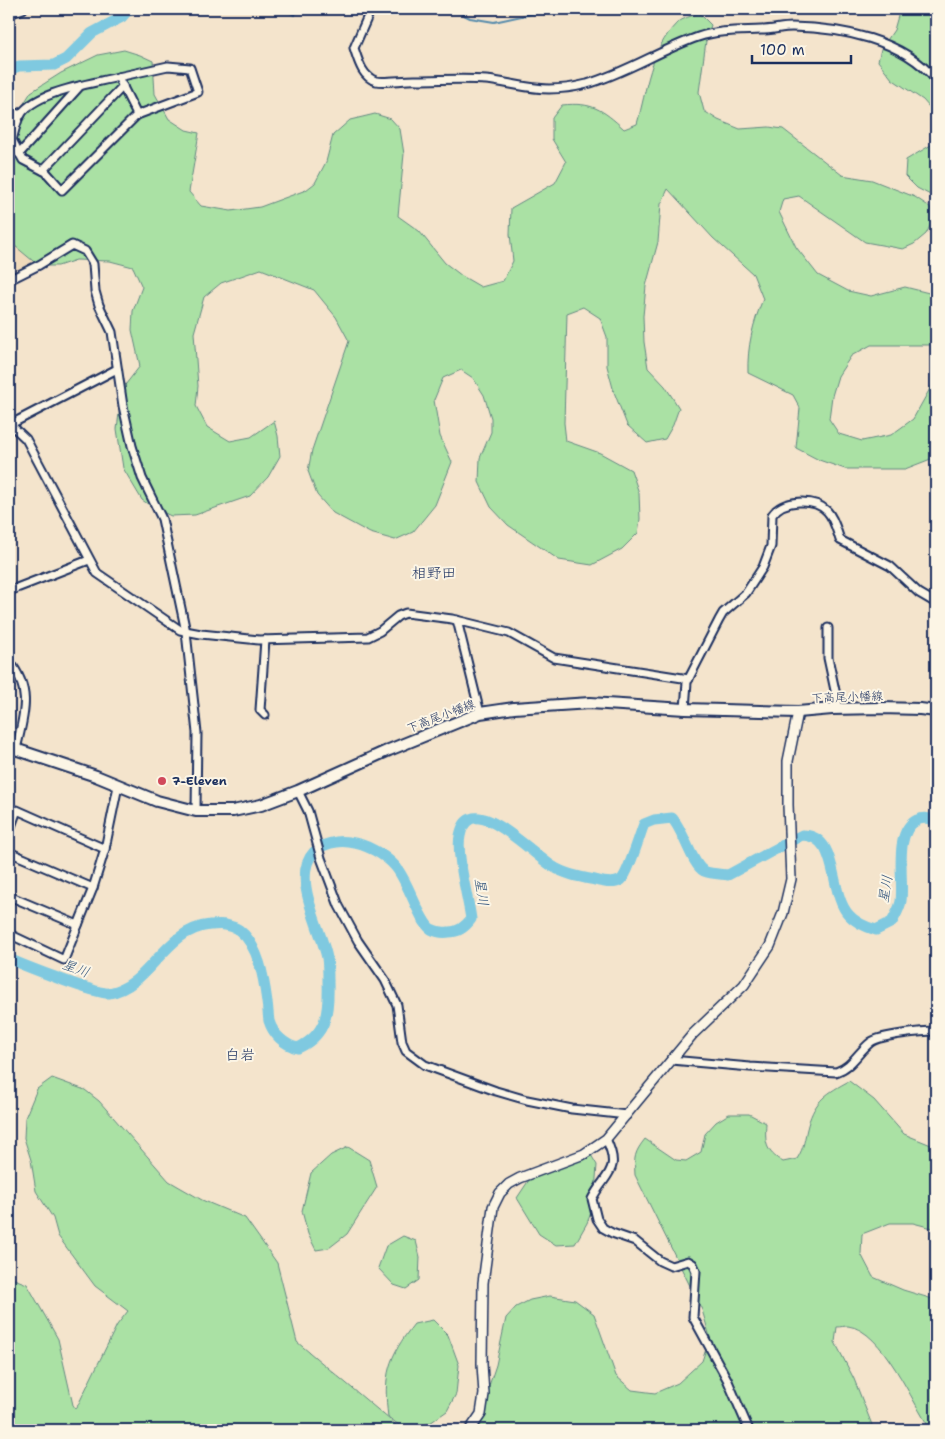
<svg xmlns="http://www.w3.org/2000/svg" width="945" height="1439" viewBox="0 0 945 1439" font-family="'Shantell Sans','Klee One',sans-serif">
  <rect width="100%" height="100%" fill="#f4e4cc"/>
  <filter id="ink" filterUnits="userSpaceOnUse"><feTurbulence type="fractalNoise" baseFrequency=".02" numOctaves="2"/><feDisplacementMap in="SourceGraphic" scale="10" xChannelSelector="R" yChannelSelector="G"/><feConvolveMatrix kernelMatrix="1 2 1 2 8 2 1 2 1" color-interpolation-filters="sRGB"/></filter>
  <g filter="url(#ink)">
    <polygon fill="#efd9bb" points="9,159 50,253 9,276"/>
    <g fill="#aae1a4" stroke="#628881">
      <polygon points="900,9 932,9 936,11 936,115 923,100 892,79 878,61 881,49 894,30"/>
      <path d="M699,13l12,12 -5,16 -7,51 5,19 14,9 22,9 29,-2 14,2 59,46 30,5 43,17 15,10 4,11 -8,16 -12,10 -11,5 -38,-7 -66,-46 -16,3 -4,13 17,35 22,28 30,16 23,5 34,-9 24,6 7,5v47h-65l-20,11 -13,20 -6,20 -3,23 10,15 23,7 29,-6 22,-16 23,-41v79l-31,12h-60l-26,-9 -23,-12 4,-40 -7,-13 -45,-22c-1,-26 5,-50 15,-74l-10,-25 -40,-36 -45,-49 -7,15 -3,38 -12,44 -3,30 1,26 4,26 17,18 14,22 -6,17 -8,14 -18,4 -20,-18 -13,-33 -7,-26v-29l-7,-19 -17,-11 -16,6 -3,110 2,18 34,12 31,17 8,23 1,26 -2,14 -16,16 -30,16 -33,-5 -51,-35 -17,-18 -12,-25 1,-24 11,-26v-14l-7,-23 -11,-17 -12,-8 -18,8 -9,22 6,36 12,26 -17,43 -22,27 -18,8 -25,-7 -37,-20 -16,-18 -9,-24 4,-21 37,-109 -13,-24 -22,-27 -53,-21 -40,14 -17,14 -10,36 4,53 -2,20 11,21 23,14 21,-4 23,-16 4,15 2,20 -12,21 -18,19 -55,19 -24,1 -17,-8 -12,-8 -19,-32 -6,-39 5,-40 18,-23 -8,-36 1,-19 9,-24 -9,-20 -23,-6 -34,-1 -18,6h-19l-30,-25v-101l9,-27 13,-21 30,-19 37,-18 26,-5 16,5 13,6 2,33 14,25 17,11 13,3 -10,59 12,14 30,5 29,-4 46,-17 9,-7 11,-21 7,-27 17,-15 25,-6 16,5 9,10 4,25 -6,62 21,15 26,32 17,13 19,11 22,-6 10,-20 -3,-27 1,-26 44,-25 11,-21 -14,-23v-21l10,-13c30,-3 40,4 62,24l13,-5c10,-35 13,-74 40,-101 6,-5 15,-7 22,-10z"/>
      <polygon points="936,142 936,198 917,188 905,176 906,160"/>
      <polygon points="52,1078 85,1090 99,1101 169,1181 202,1200 245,1218 277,1263 297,1342 402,1430 9,1430 9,1277 27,1284 58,1339 73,1405 76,1409 117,1325 128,1311 95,1286 58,1236 53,1218 36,1191 31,1160 24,1138 25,1118 37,1089"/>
      <path d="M849,1081l25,19 30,34 32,13v82l-23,-6h-23l-28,11 -1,20 12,23 30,13 33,10v130h-5c-19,-27 -48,-100 -83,-104 -3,0 -8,1 -11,1l-2,15 19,37 20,51h-400l22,-65 10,-47 10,-11 14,-7 20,-4 25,4 19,14 22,62 16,14 23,3 23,-10 24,-22 8,-24 -8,-27 -67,-135c-1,-18 -1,-22 10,-36l31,21 10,1 15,-9 4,-18 11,-12 13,-8h20l17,9c-1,20 -1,28 17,39l14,-3c8,-13 7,-20 11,-34 7,-25 19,-32 41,-44z"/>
      <polygon points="348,1147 369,1160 377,1187 347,1234 329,1248 316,1250 308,1234 302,1211 311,1173 331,1155"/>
      <polygon points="578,1151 591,1155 597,1165 594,1205 587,1223 575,1244 556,1245 539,1234 517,1198 531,1177 556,1161"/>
      <polygon points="403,1236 416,1241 420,1257 419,1280 406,1289 394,1285 378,1268 386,1246"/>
      <path d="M433,1320l15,15 11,30 -3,29 -9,17 -17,12 -24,7 -18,-13c-5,-41 0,-60 26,-93z"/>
    </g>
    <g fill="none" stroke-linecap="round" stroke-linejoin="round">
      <g stroke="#578bac" stroke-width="2">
        <polyline points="285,9 294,15 301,9"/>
        <polyline points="401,9 420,14 448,10 456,11 470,18 494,22 554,9"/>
      </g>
      <g stroke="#7fc9e0" stroke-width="11">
        <polyline points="9,70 19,66 54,65 66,59 92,33 122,17 129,9"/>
        <path d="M9,959c14,6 89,36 100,34 42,-7 54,-63 101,-68 5,0 10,-1 15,0 4,1 10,2 14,5 20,15 25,49 28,72 1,6 1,13 2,19 4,13 15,24 29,27 30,-14 31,-38 30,-67 0,-8 0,-16 -1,-23 -5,-28 -37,-81 -13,-106 8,-8 24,-12 35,-10 17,2 35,12 46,24 13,14 24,55 36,63 6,3 12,4 18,3 10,0 17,-6 22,-13 -3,-22 -15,-64 -11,-83 9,-51 74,20 92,30 12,8 28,11 43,14 7,2 19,5 26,0 7,-6 19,-46 23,-56l10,-4 18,-2c12,13 20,47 32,53 7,3 16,3 24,4l74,-40c38,0 26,58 47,80 7,8 17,12 27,15l16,-8c3,-6 8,-14 9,-21 3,-23 -8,-69 16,-81 7,-3 13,-2 19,1"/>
      </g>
      <defs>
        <g id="minor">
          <path d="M371,9l-17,39c4,12 8,29 22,33 8,2 32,-2 42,-1 22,0 45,-2 68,0 21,2 42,9 63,9 13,0 26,-2 38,-5 39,-11 73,-34 111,-47 21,-7 42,-6 63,-7 11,0 21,-3 31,-3 50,1 110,12 144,53"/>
          <polyline points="9,14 23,9"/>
          <path d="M118,77l19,38 -75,75 -16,-18 -23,-12 -11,-20c2,-7 4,-16 7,-23 15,-26 72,-33 99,-40z"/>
          <polyline points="118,77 168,66 190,68 198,92 137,115"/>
          <polyline points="9,111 21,115"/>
          <polyline points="19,154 80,86"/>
          <polyline points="43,170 123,86"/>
          <polyline points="9,280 39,265 72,245 85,251 93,264 95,291 99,305 112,332 123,406 132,446 142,478 162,519 186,632 197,733 196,811"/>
          <polyline points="9,423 26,439 97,573 180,630 201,634 259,640 368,637 380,631 398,616 406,613 452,619 509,633 554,658 689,679"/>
          <polyline points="11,424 117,369"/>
          <polyline points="9,591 89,560"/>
          <polyline points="457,620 480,713"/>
          <polyline points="828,628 828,658 839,709"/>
          <polyline points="265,640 260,710 265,715"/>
          <path d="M9,661c24,29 15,54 7,88"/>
          <path d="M685,709l2,-27 32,-62 4,-7 23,-20 17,-26 8,-21 1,-31c11,-16 42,-17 55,-4 7,7 10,20 13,29l50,26 29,27 17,10"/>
          <polyline points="298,791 308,811 321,858 339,906 358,941 385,980 397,1005 402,1042 406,1051 425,1065 496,1091 527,1100 572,1109 627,1115"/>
          <polyline points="9,832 17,810 105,849 93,888 64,960 9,934"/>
          <polyline points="105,849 118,786"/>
          <polyline points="9,852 93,888"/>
          <polyline points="9,896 78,925"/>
          <path d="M671,1060l79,7 86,5c16,-5 22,-20 35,-30 10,-7 52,-11 65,-11"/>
          <path d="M606,1139c16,33 -1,34 -14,60l5,20 6,9 9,5 23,8 25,20 11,5 17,-5 5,3 3,7 -3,46 34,62 22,51"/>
        </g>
        <polyline id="tertiary" points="470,1430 481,1414 484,1394 482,1364 483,1283 493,1207 500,1193 509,1184 520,1178 584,1154 606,1139 693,1034 744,985 770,946 783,913 791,879 788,805 788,761 798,712"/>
        <polyline id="secondary" points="9,747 96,776 157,801 196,811 233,811 261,805 298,791 389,750 480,713 514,708 590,703 685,709 798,712 832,709 881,708 920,709 936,711"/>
      </defs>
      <use href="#minor" stroke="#1b2f5e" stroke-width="11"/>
      <use href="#tertiary" stroke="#1b2f5e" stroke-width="12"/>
      <use href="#secondary" stroke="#1b2f5e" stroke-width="14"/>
      <use href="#minor" stroke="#fcf5e5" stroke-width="7"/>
      <use href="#tertiary" stroke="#fcf5e5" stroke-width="9"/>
      <use href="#secondary" stroke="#fcf5e5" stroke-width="10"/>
    </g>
  </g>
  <circle fill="#d1495b" stroke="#fcf5e5" stroke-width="2" cx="162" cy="781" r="5"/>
  <g text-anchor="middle" stroke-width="4" stroke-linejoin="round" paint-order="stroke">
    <g font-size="12" fill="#1b2f5e" stroke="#fcf5e5">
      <text transform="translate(847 697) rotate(-2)" y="4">下高尾小幡線</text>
      <text transform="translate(441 716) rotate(-21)" y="4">下高尾小幡線</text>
    </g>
    <g font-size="12" font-weight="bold" fill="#1b2f5e" stroke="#fcf5e5" text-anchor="start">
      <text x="172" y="785">7-Eleven</text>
    </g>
    <g font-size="14" font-style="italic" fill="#34567e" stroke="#fcf5e5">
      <text transform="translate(885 889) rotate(-81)" y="5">星川</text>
      <text transform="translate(482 892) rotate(82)" y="5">星川</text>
      <text transform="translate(76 968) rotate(20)" y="5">星川</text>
    </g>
    <g font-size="15" fill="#1b2f5e" stroke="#fcf5e5">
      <text x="434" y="578">相野田</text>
      <text x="240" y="1060">白岩</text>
    </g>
  </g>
  <rect width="945" height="1439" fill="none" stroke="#fcf5e5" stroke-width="30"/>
  <rect x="15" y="15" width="915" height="1409" fill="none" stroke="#1b2f5e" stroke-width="2" filter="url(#ink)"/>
  <path d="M752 55v8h99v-8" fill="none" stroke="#1b2f5e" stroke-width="2.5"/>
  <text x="760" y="55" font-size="15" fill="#1b2f5e" stroke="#fcf5e5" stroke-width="4" paint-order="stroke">100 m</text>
</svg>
